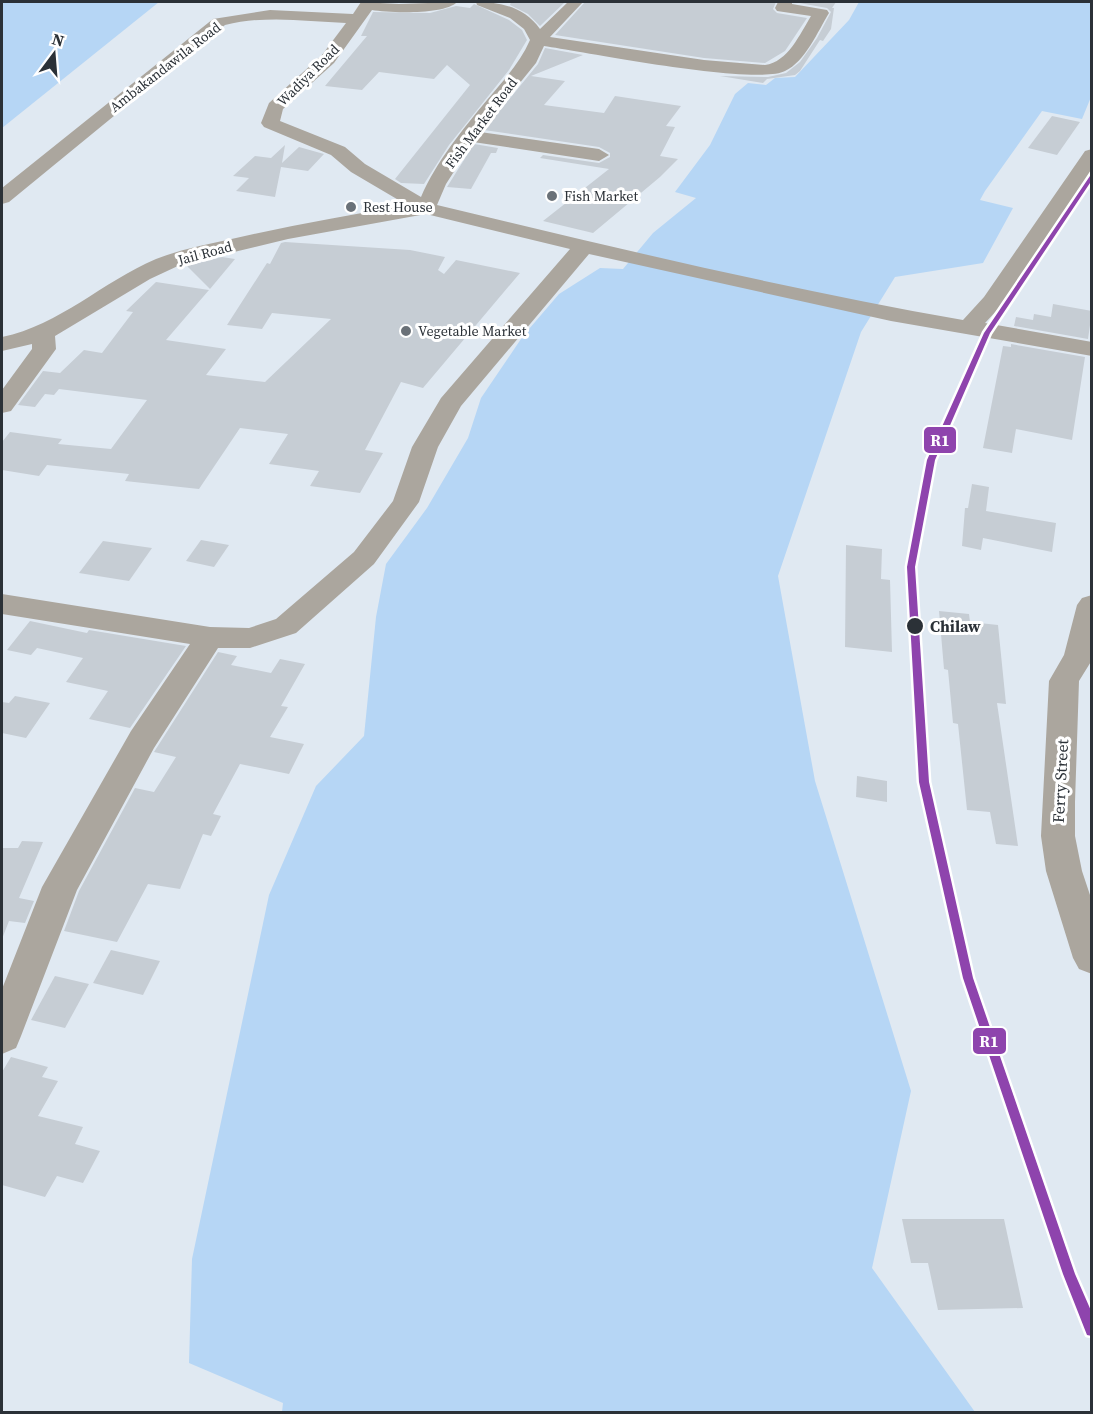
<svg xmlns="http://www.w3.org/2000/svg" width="1093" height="1414" viewBox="0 0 1093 1414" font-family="'Source Serif 4',serif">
  <rect width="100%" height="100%" fill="#e0e9f2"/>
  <g fill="#b6d6f5">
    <polygon points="2,2 159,2 2,128"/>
    <polygon points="859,2 1091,2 1091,97 1082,119 1042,111 985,191 980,200 1013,208 983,263 895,277 861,332 778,576 815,781 911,1091 872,1268 975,1412 282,1412 283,1403 189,1363 192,1259 269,895 316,786 364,736 376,617 386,564 427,508 468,438 481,398 523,336 559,294 600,268 623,269 653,233 696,198 675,192 710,145 735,94 748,83 766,85 775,78 795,77 849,20"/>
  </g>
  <g fill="#c6cdd4">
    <polygon points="511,2 565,2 540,26 528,14 510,5"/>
    <polygon points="585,2 776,2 773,9 777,13 807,18 785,51 765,63 704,58 555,35"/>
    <polygon points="794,2 836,2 832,8 834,8 831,29 823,41 820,40 800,71 795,75 767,79 763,83 720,76 768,77 786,73 800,62 817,38 831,12 827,8"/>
    <polygon points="474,4 509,20 522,30 527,40 509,70 449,145 424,184 401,183 395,179 470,85 447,65 434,79 379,72 362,90 325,86 367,36 361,36 373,12 430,13 456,6 470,8"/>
    <polygon points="545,48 583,55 531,76 565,81 544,105 604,113 615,96 681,106 666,126 675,127 660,156 678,159 660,177 593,233 543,221 609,169 540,158 543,155 599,163 610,157 610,153 599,147 484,130 538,64"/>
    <polygon points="1052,116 1080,122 1057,155 1028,148"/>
    <polygon points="474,144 498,148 496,153 491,153 471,189 447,187"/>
    <polygon points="285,145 282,163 299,147 324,154 308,171 281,167 275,197 236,191 249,178 233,176 255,156 271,158"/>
    <polygon points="285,242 410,250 445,257 438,270 444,274 456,260 520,273 423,388 401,382 365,450 383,453 360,493 310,486 319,471 269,464 288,434 240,428 199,489 125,481 129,474 47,465 39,476 2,470 2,442 10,432 62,439 58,444 111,449 147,400 59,389 54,395 45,394 35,407 18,405 43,371 60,373 84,350 102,353 133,312 126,311 156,282 209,290 166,340 226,349 206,375 265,382 331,319 272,313 262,329 227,325 267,263 270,264 281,243"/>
    <polygon points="222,257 235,259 210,289 187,266"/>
    <polygon points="1053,304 1092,311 1088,339 1014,326 1016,317 1033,320 1034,314 1051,317"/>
    <polygon points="1011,344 1085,357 1072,440 1016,429 1012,453 983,448 1003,346 1011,347"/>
    <polygon points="972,484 989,487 986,511 1056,523 1052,552 983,538 981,550 962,546 965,508 968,508"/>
    <polygon points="201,540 229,545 214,567 186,561"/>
    <polygon points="103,541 152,548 129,581 79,573"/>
    <polygon points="846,545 882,549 881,579 890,580 892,652 845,647"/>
    <polygon points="939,611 969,614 970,622 998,625 1006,704 997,703 1018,846 996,844 990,812 967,810 958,724 953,723 948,670 944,669"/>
    <polygon points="30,621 87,633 89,630 186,646 130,728 89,719 108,691 66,682 83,658 37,648 31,655 7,650"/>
    <polygon points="218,652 237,656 231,665 271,673 280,659 305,664 281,706 288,707 270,737 304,744 289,774 240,764 213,814 221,816 211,836 203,834 180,889 148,884 117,942 64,931 79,891 135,788 154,792 176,757 154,752"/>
    <polygon points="15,696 50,703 26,738 2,733 2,702 9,703"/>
    <polygon points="857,776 887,781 887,802 856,797"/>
    <polygon points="22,841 43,842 19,898 34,901 25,923 9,921 2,939 2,848 18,848"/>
    <polygon points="111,950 160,961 143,995 93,983"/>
    <polygon points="55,976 89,984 65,1028 31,1020"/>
    <polygon points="11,1057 48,1067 42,1077 58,1081 38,1116 83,1127 75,1144 100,1151 83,1183 57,1176 45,1197 2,1185 2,1072"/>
    <polygon points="902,1219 1004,1219 1023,1308 938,1310 928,1263 911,1263"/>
  </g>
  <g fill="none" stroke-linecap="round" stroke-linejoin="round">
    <g fill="#aba69e" fill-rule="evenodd">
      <path d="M361,2l38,2 58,-2c-12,13 -68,11 -85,8l-38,53 -51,46 -3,12 65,26 20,17 56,33c15,-35 42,-68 66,-97 16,-19 33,-37 43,-60l-6,-11 -14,-11 -33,-13 -1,-3c25,0 48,5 64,27l28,-27h15l-33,35 154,23 61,5c23,-3 35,-31 46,-49l-34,-5 -2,-3 3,-6h14v2l35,6 2,3c-11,18 -24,49 -44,58 -30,15 -200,-19 -241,-25l-8,17 -56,69 119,17 10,6 -10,6 -126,-19 -27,42 -9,21c175,42 349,84 526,115l21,-23 101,-146 7,-2v21l-92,137 -15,16 107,19v14l-201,-35 -302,-67 -128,152 -23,41 -19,55 -45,62 -78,69 -46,15h-32l-64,100 -77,142 -56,146 -5,12 -14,6v-65l40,-102 89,-156 59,-87 -188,-30v-20l208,33 39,1 27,-9 78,-67 39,-51 19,-54 29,-49 129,-149 -144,-35 -138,25 -108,26 -30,14 -95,57 1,13 -45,62 -9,2v-23l30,-41v-5l-30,7v-14c58,-12 100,-55 154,-78 25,-10 53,-15 80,-21 57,-13 114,-23 171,-33l-56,-33 -20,-17 -67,-28 -3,-4 8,-20 53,-48 24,-32c-41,-2 -81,-8 -121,2l-216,177 -7,2v-16l211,-169 57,-9 83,4z"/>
      <polygon points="1092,595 1092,660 1079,681 1075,802 1075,836 1082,871 1092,901 1092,974 1079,969 1073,958 1046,871 1041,836 1049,681 1064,655 1077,605 1082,598"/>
    </g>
    <defs>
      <polygon id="rail-1" points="1092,173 1092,180 990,333 935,460 915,567 929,782 973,978 1075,1274 1092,1313 1092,1336 1087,1335 1063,1274 963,978 919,782 907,567 927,460 984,333"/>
    </defs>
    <use href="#rail-1" stroke="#fff" stroke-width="5"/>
    <use href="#rail-1" fill="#8e44ad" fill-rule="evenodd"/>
  </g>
  <g fill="#6a7178" stroke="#fff" stroke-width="2">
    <circle cx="552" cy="196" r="6"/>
    <circle cx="351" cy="207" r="6"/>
    <circle cx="406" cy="331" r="6"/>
  </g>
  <circle fill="#2b3137" stroke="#fff" stroke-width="2" cx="915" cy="626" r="9"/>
  <g text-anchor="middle" stroke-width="6" stroke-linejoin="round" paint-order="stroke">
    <g font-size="14" fill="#2b3137" stroke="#fff">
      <text transform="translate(165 67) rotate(-38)" y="5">Ambakandawila Road</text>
      <text transform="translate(308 75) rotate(-45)" y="5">Wadiya Road</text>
      <text transform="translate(481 123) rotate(-53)" y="5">Fish Market Road</text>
      <text transform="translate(205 253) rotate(-15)" y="5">Jail Road</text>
    </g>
    <g font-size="14" fill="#2b3137" stroke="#fff" text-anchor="start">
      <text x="564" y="201">Fish Market</text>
      <text x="363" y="212">Rest House</text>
      <text x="418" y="336">Vegetable Market</text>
    </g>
    <g font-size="16" font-weight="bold" fill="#2b3137" stroke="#fff" text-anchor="start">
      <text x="930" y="632">Chilaw</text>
    </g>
    <g font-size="16" fill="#2b3137" stroke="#fff">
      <text transform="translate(1060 781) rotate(-87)" y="6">Ferry Street</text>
    </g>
  </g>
  <g stroke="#fff" stroke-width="2">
    <rect x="923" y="426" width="34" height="28" rx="6" fill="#8e44ad"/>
    <rect x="972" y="1027" width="35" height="28" rx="6" fill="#8e44ad"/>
  </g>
  <g font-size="16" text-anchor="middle" font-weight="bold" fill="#fff">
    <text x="940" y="446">R1</text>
    <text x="989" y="1047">R1</text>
  </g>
  <rect width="1093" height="1414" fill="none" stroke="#2b3137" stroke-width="6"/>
  <g transform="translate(54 54) rotate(16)" stroke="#ffffff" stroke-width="4.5" paint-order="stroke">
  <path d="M0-4.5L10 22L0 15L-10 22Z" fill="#2b3137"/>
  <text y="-9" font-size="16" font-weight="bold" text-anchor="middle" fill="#2b3137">N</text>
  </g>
</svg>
